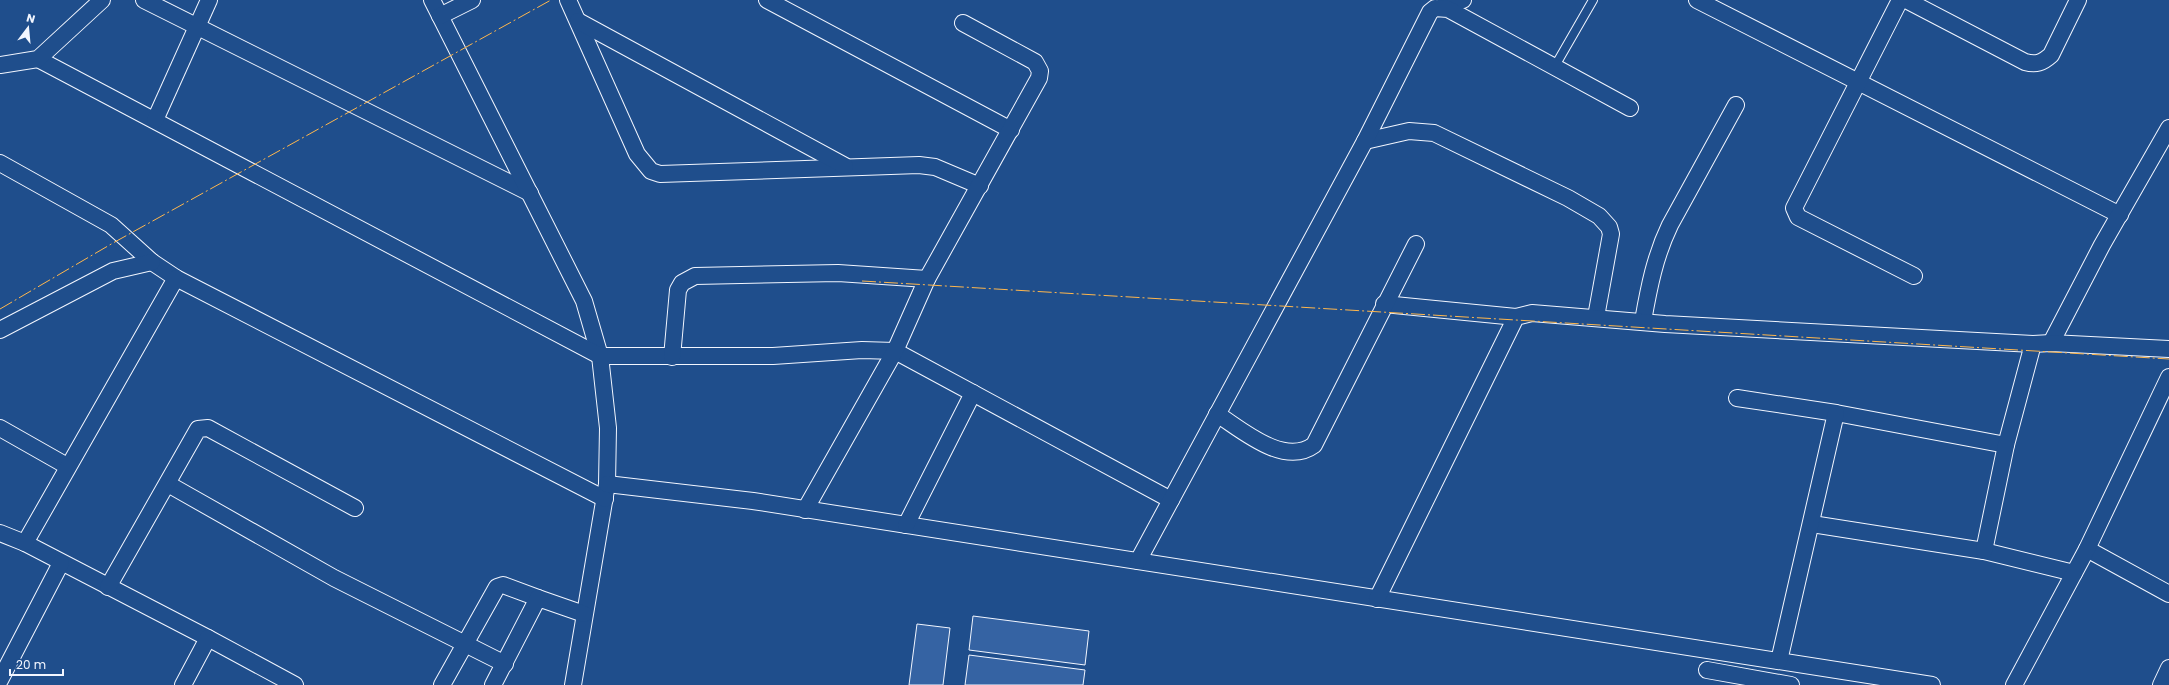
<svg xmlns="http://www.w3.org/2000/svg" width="2169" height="685" viewBox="0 0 2169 685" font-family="Poppins,sans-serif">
  <rect width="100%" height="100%" fill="#1f4e8c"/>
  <g fill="#3563a3" stroke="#f2f6ff">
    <polygon points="973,616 1089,631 1085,665 969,650"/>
    <polygon points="917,624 950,628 943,685 909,685"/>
    <polygon points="969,655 1085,670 1083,685 965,685"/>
  </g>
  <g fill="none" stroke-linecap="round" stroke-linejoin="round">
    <defs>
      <polyline id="service" points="1555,66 1593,0"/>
      <g id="minor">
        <polyline points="144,0 530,193"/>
        <polyline points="432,0 584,301 600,356 608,428 607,484 573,685"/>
        <polyline points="568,0 637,154 651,171 660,174 919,165 935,167 980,186"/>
        <polyline points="767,0 1011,130"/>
        <polyline points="1697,0 2120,215"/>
        <polyline points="1900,0 1794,208 1798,217 1914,276"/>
        <path d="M1906,0l119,62c11,3 17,1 26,-7l27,-55"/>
        <polyline points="1442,7 1463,0"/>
        <polyline points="440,16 472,0"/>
        <polyline points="578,21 845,166"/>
        <polyline points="38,59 600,356 773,356 862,350 895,351 1171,500"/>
        <polyline points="0,65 38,59 102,0"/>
        <polyline points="155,120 209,0"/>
        <polyline points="1365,141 1409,131 1434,133 1568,198 1599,216 1609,227 1611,234 1596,317"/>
        <polyline points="0,163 111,225 152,262 176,278 605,499"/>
        <polyline points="1384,304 1516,317"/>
        <path d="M1643,321c6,-34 12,-65 27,-96l66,-120"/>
        <polyline points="0,330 113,271 152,262"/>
        <polyline points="2051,343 2102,245 2169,128"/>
        <polyline points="672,357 678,290 682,283 695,276 838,273 927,279"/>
        <polyline points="1737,398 1836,413 2006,445"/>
        <path d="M1217,414c25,16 67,53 97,31l102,-201"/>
        <polyline points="0,428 67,466"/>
        <polyline points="168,484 334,578 505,664"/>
        <polyline points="607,484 753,501 1932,685"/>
        <polyline points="805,510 895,351 927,279 1039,78 1040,71 1035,62 963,23"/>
        <polyline points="1812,524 1984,551 2074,573"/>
        <polyline points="906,525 973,393"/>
        <polyline points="0,533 25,543 208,638 295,685"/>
        <polyline points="25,543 176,278"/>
        <polyline points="2087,549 2169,594"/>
        <polyline points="1984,551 2006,445 2033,344"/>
        <polyline points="1138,561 1365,141 1430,12 1435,8 1448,9 1630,108"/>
        <polyline points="108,587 198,429 208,428 355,508"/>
        <polyline points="1377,599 1516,317 1532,313 1665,324 2033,344 2051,343 2169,349"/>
        <polyline points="1779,661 1836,413"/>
        <polyline points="1707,670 1791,685"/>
        <polyline points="0,680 61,563"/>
        <polyline points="183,685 208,638"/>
        <polyline points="442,685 497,587 503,585 538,598"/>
        <polyline points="493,685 538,598 584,614"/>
        <polyline points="2014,685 2087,549 2169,377"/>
        <polyline points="2161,685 2169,668"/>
      </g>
    </defs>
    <use href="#service" stroke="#f2f6ff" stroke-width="10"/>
    <use href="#minor" stroke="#f2f6ff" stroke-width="18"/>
    <use href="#service" stroke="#1f4e8c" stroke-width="8"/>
    <use href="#minor" stroke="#1f4e8c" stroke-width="16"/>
    <g stroke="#ffb74d" stroke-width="1" stroke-dasharray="14 3 2 3" stroke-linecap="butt">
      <polyline points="862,281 2169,359"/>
      <polyline points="0,309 113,243 551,0"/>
    </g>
  </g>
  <g transform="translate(28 28) rotate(16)" stroke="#1f4e8c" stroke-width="3" paint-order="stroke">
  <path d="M0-3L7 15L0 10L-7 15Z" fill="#f2f6ff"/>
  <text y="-6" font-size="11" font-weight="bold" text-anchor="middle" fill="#f2f6ff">N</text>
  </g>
  <path d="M10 669v6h53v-6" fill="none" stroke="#f2f6ff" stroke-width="2"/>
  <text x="16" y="669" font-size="12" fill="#f2f6ff" stroke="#1f4e8c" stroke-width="3" paint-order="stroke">20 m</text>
</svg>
